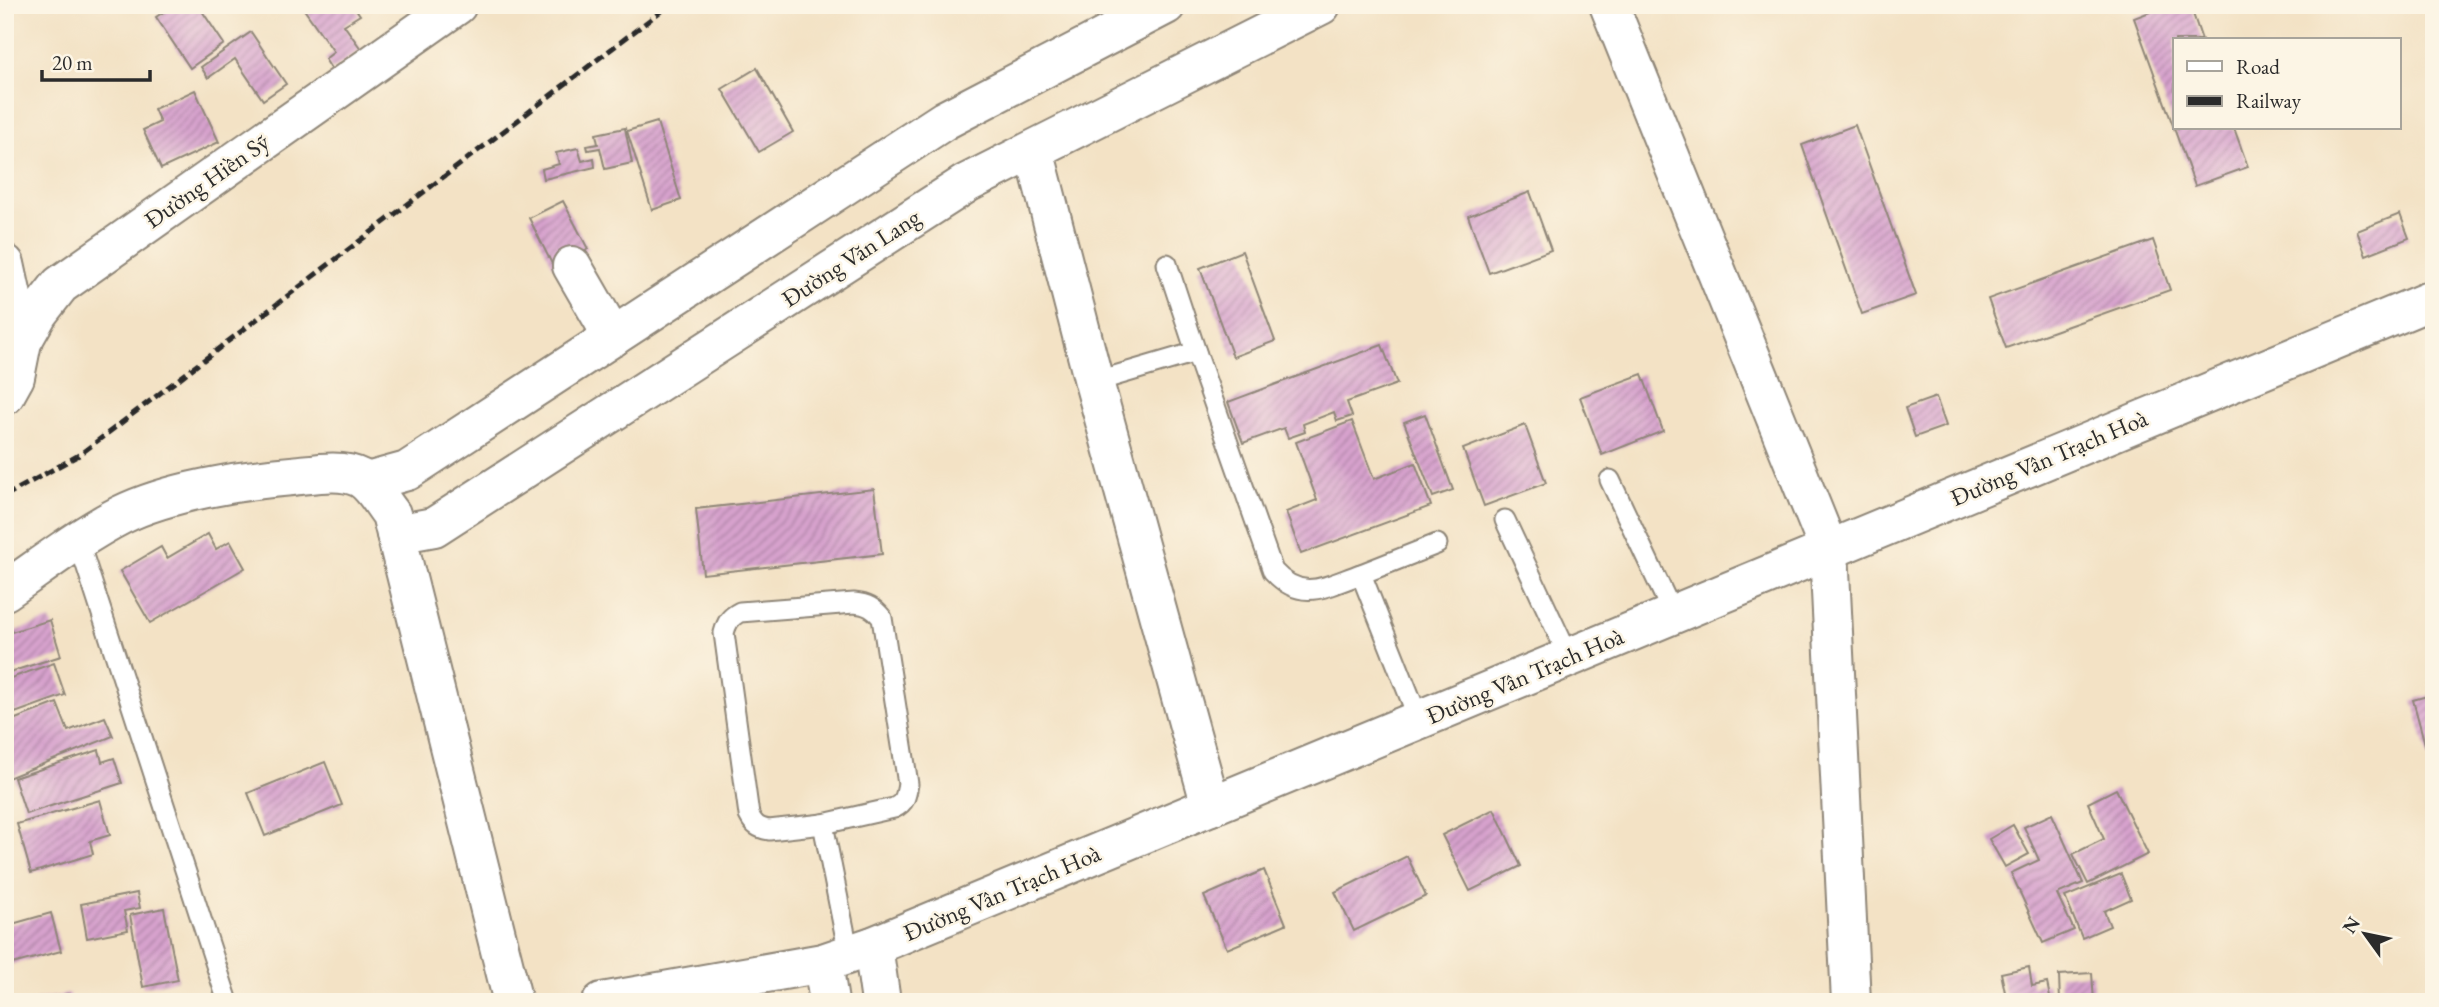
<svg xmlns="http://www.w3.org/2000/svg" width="2439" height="1007" viewBox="0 0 2439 1007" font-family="'EB Garamond',serif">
  <defs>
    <pattern id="building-hatch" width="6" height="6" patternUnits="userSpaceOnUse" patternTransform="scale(1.75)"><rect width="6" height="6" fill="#d7a2cd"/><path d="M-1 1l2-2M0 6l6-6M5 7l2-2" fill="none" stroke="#af84a7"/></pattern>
  </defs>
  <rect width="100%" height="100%" fill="#fcf5e5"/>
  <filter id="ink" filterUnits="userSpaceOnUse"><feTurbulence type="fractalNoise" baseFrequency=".0143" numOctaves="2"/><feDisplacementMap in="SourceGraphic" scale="14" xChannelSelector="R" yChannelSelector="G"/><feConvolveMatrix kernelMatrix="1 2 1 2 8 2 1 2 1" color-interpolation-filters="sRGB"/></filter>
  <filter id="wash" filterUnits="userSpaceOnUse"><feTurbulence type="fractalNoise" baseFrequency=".00686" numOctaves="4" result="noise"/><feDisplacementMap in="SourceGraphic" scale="28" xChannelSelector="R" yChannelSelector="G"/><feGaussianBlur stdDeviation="1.57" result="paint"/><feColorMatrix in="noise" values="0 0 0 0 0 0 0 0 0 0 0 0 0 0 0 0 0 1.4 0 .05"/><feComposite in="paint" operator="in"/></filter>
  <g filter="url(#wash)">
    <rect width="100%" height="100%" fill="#f3e2c5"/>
    <g id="blocks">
      <g fill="url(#building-hatch)">
        <polygon points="174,5 198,5 224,44 190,68 156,17"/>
        <polygon points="301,5 353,5 360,15 344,25 361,49 332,70 325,59 334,52"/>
        <polygon points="2168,5 2190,5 2202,40 2175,40 2175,128 2234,128 2248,167 2195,186 2134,18"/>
        <polygon points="251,32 286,84 263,100 235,59 208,78 201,67"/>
        <polygon points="757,68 793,132 759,152 722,89"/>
        <polygon points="195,90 219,142 161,169 143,130 160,122 154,109"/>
        <polygon points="657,122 681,200 652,210 627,131"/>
        <polygon points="1855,125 1916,295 1862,314 1802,145"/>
        <polygon points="625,128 632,163 605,169 600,148 588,150 587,146 598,144 596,134"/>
        <polygon points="578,148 582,161 594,158 595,167 544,179 542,169 559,164 556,153"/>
        <polygon points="1530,192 1551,250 1489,273 1468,216"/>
        <polygon points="563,201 588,249 553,266 529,218"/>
        <polygon points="2400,214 2409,238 2366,255 2357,231"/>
        <polygon points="2153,240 2170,290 2006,348 1988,299"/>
        <polygon points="1242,251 1275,341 1233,357 1200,268"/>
        <polygon points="1382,345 1397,384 1347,402 1352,416 1337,421 1334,412 1303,424 1305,432 1288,438 1284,428 1243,443 1228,402"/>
        <polygon points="1642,374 1663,431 1602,455 1580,397"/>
        <polygon points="1936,397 1946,426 1915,437 1905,408"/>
        <polygon points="1425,414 1453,490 1433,497 1404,422"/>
        <polygon points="1352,421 1374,479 1415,463 1431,506 1301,554 1286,512 1317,500 1296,442"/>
        <polygon points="1525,425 1546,483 1484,506 1463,449"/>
        <polygon points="874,489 882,554 703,574 696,509"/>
        <polygon points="208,534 216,549 230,541 245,568 150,623 120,571 161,547 167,558"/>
        <polygon points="50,620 61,656 10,672 5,657 5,634"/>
        <polygon points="54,663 65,695 15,713 12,703 5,705 5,680"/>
        <polygon points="2434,694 2434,774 2433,774 2413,700"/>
        <polygon points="57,703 68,731 105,717 113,736 8,778 5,771 5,723"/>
        <polygon points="99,750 102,762 114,758 122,783 26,814 14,778"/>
        <polygon points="325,762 342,805 265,836 248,793"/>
        <polygon points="2116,789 2148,854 2088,884 2073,854 2104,839 2088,803"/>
        <polygon points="100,800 110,835 90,841 93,854 31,873 17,824"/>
        <polygon points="1494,809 1521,866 1470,891 1442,835"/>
        <polygon points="2052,814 2083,883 2057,894 2074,930 2043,943 2011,873 2039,860 2024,827"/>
        <polygon points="2013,825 2029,854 2005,867 1989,839"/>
        <polygon points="1407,856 1426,896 1354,931 1335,892"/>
        <polygon points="1264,870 1286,924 1227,949 1204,896"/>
        <polygon points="2121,874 2131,899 2104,911 2110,926 2082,938 2065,897"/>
        <polygon points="137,893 140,908 124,911 128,930 87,938 81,904"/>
        <polygon points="164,908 178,980 143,987 130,915"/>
        <polygon points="51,913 61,951 5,966 5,926"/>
        <polygon points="2029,967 2032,986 2047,983 2051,1002 2007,1002 2001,973"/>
        <polygon points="2092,973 2094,1002 2060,1002 2059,975"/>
        <polygon points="69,994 70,1002 35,1002 35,1000"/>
      </g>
    </g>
  </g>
  <g filter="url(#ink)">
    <use href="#blocks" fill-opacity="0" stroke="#8f8678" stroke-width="2"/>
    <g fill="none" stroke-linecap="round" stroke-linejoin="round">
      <defs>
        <g id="lane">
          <polyline points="1167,264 1196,352"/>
          <path d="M1094,382l102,-30 77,219c29,32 53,15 88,3l58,146"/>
          <polyline points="1610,480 1673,614"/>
          <polyline points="1505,520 1569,657"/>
          <polyline points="78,540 228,1002"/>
          <polyline points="1361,574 1437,544"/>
          <path d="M854,603c13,1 20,5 28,15l26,166c-2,12 -3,19 -14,24l-71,16 -54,6c-11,-2 -15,-5 -20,-15l-25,-182c3,-11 6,-16 16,-21z"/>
          <polyline points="823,824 849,954"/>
        </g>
        <g id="street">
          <polyline points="1609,5 1829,550 1851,1002"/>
          <polyline points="1034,150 1094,382 1211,806"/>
          <polyline points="5,264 22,342"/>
          <polyline points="572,266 613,337"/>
          <polyline points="873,946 881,1002"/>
          <polyline points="823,963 829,1002"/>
          <polyline points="602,1002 823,963 873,946 2434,299"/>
        </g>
        <g id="secondary">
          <polyline points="5,395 15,377 22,342 39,312 60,285 457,5"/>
          <polyline points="367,482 407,471 945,120 1166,5"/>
          <polyline points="396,534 434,527 967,183 1321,5"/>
          <path d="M5,591c38,-26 75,-55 116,-76 46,-23 120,-35 171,-39 21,-2 49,-8 68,2 13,7 22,25 31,36l122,488"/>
        </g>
      </defs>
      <use href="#lane" stroke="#8f8678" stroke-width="23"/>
      <use href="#street" stroke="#8f8678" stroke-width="42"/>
      <use href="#secondary" stroke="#8f8678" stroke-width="42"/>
      <use href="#lane" stroke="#fff" stroke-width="19"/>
      <use href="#street" stroke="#fff" stroke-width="38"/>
      <use href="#secondary" stroke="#fff" stroke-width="38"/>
      <polyline stroke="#2b2b2b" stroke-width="5" stroke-dasharray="10 5" stroke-linecap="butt" points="5,496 79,455 669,5"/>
    </g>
  </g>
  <g text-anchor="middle" stroke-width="5" stroke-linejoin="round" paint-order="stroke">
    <g font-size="24" fill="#2b2b2b" stroke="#fcf5e5">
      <text transform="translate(207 181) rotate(-35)" y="8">Đường Hiền Sỹ</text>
      <text transform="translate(851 258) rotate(-33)" y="8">Đường Văn Lang</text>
      <text transform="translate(2049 458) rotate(-23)" y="8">Đường Vân Trạch Hoà</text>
      <text transform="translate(1525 676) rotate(-23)" y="8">Đường Vân Trạch Hoà</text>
      <text transform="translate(1002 893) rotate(-23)" y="8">Đường Vân Trạch Hoà</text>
    </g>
  </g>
  <rect width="2439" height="1007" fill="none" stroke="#fcf5e5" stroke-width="28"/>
  <rect x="2173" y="38" width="228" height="91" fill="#fcf5e5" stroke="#a8a49b" stroke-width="2"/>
  <rect x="2187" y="61" width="35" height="10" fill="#ffffff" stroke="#a8a49b" stroke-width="2"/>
  <text x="2236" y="74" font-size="21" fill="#2b2b2b">Road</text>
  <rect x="2187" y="96" width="35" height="10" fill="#2b2b2b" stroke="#a8a49b" stroke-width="2"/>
  <text x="2236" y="108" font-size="21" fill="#2b2b2b">Railway</text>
  <g transform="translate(2365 934) rotate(303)" stroke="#fcf5e5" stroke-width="5" paint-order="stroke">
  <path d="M0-5L12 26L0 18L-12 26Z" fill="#2b2b2b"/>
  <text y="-10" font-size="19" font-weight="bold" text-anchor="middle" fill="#2b2b2b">N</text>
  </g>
  <path d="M42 70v10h108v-10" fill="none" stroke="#2b2b2b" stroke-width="3.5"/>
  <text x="52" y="70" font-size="21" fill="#2b2b2b" stroke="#fcf5e5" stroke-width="5" paint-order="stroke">20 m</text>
</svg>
